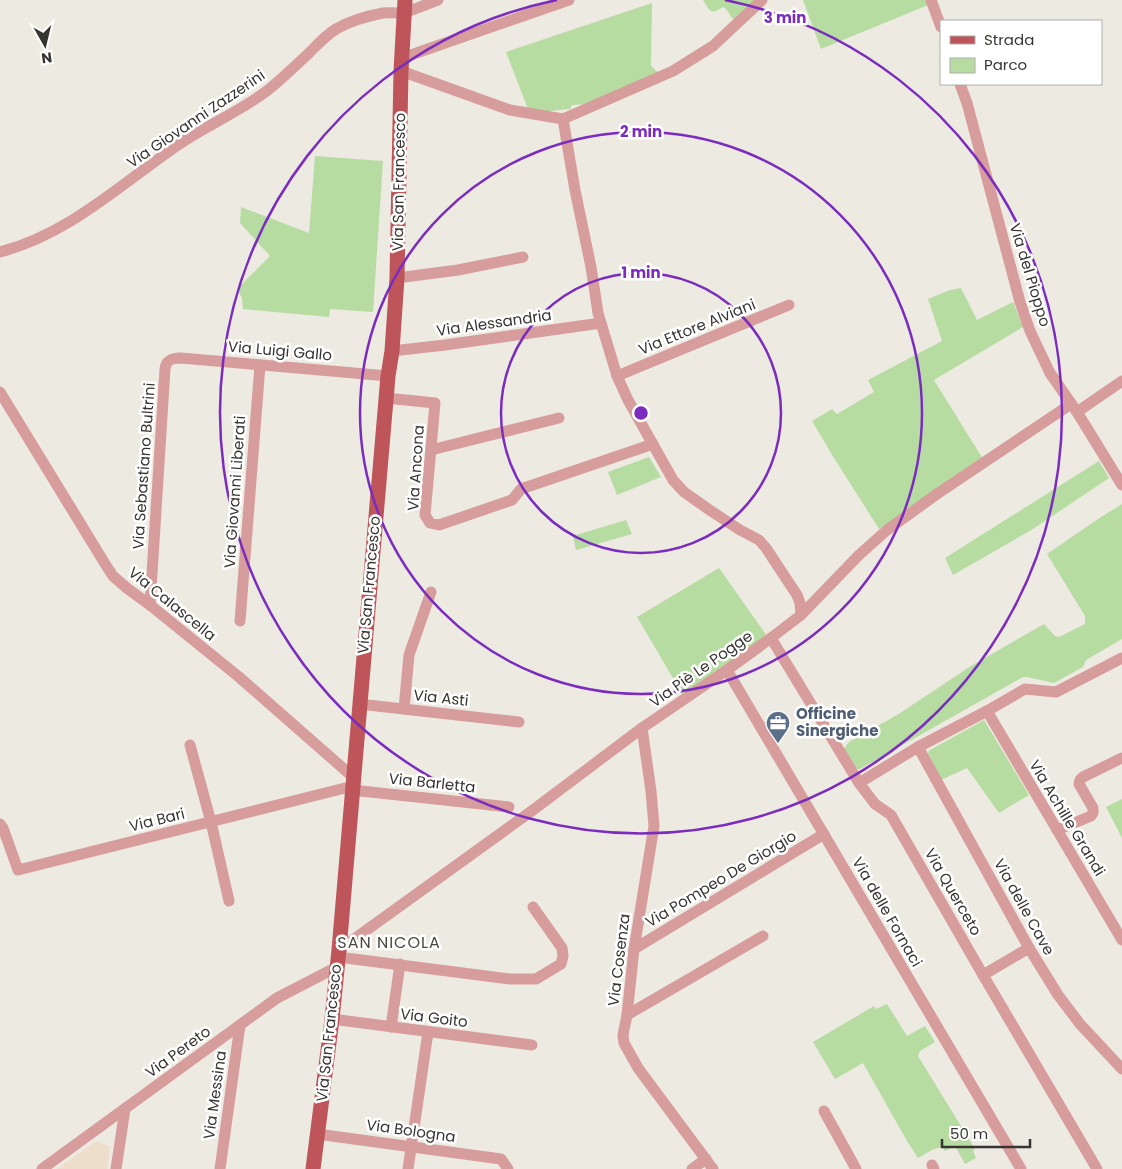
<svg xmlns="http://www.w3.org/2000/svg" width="1122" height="1169" viewBox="0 0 1122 1169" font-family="Poppins,sans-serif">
  <rect width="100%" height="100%" fill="#edeae1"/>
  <polygon fill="#ecdecb" points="96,1141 110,1147 107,1169 57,1169"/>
  <g fill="#b6dca2">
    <path d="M703,0h53l-21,22 -9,-13 -3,-2c-13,9 -13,4 -20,-7z"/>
    <polygon points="803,0 926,0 928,5 821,49"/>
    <polygon points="652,3 651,66 660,74 589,104 572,105 570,109 541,112 528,109 506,52"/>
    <polygon points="315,156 383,161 373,312 330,309 329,317 243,309 242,298 237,289 270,256 240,223 241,207 309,233"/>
    <polygon points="961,288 977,320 1013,302 1023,327 934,380 983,459 879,529 834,458 812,421 832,409 837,414 874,392 868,380 942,341 928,299 950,290"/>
    <polygon points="649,457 661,477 617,495 608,472"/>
    <polygon points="1099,461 1109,478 1033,529 953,575 945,558"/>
    <polygon points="1122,504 1122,639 1086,660 1083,667 1054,683 1027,677 1023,677 860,769 857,769 844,749 849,742 897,715 971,666 1044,624 1055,636 1059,637 1085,624 1085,616 1047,554 1098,519"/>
    <polygon points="626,520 632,534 576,550 573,536"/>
    <polygon points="719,568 767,636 683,695 637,617"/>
    <polygon points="984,720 1029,795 999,813 967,768 941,780 929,755 928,752 930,750"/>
    <polygon points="1122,799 1122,838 1106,807"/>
    <polygon points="887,1004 907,1036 925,1026 935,1042 920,1051 918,1056 975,1149 973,1151 976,1158 965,1164 955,1146 945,1151 942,1147 932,1150 918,1158 907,1141 863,1063 835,1079 813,1042 874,1006 876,1009"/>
  </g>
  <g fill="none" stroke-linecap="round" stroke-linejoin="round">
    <g stroke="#d79c9c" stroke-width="11">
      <polyline points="931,0 941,27"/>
      <polyline points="402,58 569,0"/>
      <polyline points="401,71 510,110 563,119 673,71 713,46 762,0"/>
      <polyline points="960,84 967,103 1020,302 1030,331 1050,373 1077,412 1122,485"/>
      <polyline points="563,119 575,190 591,267 598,313 617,376 628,400 673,480 684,492 711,511 740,530 759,540 766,548 797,595 800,603 801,615"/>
      <path d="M0,252c70,-18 123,-70 181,-109 28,-19 60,-32 87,-53 14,-11 27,-24 40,-36 9,-9 17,-18 28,-25 14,-8 31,-13 47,-16 7,-1 16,1 23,-1 10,-3 21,-8 32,-12"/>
      <polyline points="397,278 458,270 523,257"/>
      <polyline points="392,351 445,345 601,323"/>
      <polyline points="617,376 789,305"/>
      <polyline points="0,392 107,567 113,576 128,589 150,605 239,677 353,777"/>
      <polyline points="386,398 435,403 425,515 430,523 439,525 512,500 521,489 653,444"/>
      <polyline points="1077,412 1122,381"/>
      <polyline points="431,450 559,418"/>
      <path d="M150,605l15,-236c1,-9 7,-11 16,-11l207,18"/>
      <polyline points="240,621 260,365"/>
      <polyline points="771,638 859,783 875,804 891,815 983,975 1097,1169"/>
      <polyline points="727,670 1021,1169"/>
      <polyline points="359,704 519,722"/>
      <polyline points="404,709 409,655 431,592"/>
      <polyline points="987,711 1122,940"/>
      <polyline points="642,728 651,791 654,826 634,949 627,1015 623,1035 624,1043 638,1068 713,1169"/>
      <polyline points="190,745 211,822 229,901"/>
      <polyline points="918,747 1029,948 1058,995 1080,1024 1122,1069"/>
      <polyline points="859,783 918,747 987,711 1025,689 1056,692 1122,658"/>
      <polyline points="0,824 3,828 18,870 345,788 361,791 509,807"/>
      <polyline points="1057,830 1091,816 1093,813 1093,808 1079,784 1080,780 1083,777 1122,758"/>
      <polyline points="634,949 824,834"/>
      <polyline points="339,950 533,810 642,728 727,670 771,638 801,615 859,555 887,530 937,494 1071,404"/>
      <polyline points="338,957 510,979 536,979 561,964 563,956 562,948 533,907"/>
      <polyline points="983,975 1029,948"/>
      <polyline points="627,1015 763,936"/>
      <polyline points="332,1019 532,1045"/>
      <polyline points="391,1027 400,964"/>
      <polyline points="824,1111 856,1169"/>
      <polyline points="317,1134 501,1159 508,1169"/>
      <polyline points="932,1165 934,1169"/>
      <polyline points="42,1169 277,998 337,967"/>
      <polyline points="116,1169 125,1109"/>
      <polyline points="220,1169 240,1025"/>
      <polyline points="408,1169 428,1032"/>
      <polyline points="692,1169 706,1159"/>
    </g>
    <polyline stroke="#be555b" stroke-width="15" points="313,1169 332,1019 339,950 388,376 392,351 397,278 401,71 405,0"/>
  </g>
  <g fill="none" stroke="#7b2cbf" stroke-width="2.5">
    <circle cx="641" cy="413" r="140"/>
    <circle cx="641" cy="413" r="281"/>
    <path d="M725 0A421 421 0 1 1 557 0"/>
  </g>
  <defs>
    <symbol id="office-pin" viewBox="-11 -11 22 30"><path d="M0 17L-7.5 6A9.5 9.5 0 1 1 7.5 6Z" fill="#5c6f8a" stroke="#fff"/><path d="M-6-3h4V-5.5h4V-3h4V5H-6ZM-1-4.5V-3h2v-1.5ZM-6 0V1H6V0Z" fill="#fff"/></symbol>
  </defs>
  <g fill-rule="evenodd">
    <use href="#office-pin" x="764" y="709" width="28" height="38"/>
  </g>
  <g text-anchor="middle" stroke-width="5" stroke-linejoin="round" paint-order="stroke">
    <g font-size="15" fill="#363532" stroke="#fff">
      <text transform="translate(196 119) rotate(-34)" y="5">Via Giovanni Zazzerini</text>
      <text transform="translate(399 182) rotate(-89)" y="5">Via San Francesco</text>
      <text transform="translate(1030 275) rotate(73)" y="5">Via del Pioppo</text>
      <text transform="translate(494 323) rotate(-8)" y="5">Via Alessandria</text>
      <text transform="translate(697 327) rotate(-22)" y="5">Via Ettore Alviani</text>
      <text transform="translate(280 351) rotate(5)" y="5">Via Luigi Gallo</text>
      <text transform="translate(144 466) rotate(-86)" y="5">Via Sebastiano Bultrini</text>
      <text transform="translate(416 468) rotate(-86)" y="5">Via Ancona</text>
      <text transform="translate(235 492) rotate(-86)" y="5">Via Giovanni Liberati</text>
      <text transform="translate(369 585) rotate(-85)" y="5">Via San Francesco</text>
      <text transform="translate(172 604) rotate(39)" y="5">Via Calascella</text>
      <text transform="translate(701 669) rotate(-35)" y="5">Via Piè Le Pogge</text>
      <text transform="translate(441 698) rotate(6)" y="5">Via Asti</text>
      <text transform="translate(432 783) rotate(6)" y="5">Via Barletta</text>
      <text transform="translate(1067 818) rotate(59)" y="5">Via Achille Grandi</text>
      <text transform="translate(157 820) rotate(-14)" y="5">Via Bari</text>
      <text transform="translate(721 879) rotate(-31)" y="5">Via Pompeo De Giorgio</text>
      <text transform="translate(953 892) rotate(60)" y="5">Via Querceto</text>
      <text transform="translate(1024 907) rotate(61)" y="5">Via delle Cave</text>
      <text transform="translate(887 912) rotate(60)" y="5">Via delle Fornaci</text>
      <text transform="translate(619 960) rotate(-83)" y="5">Via Cosenza</text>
      <text transform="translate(434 1018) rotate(7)" y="5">Via Goito</text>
      <text transform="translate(329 1033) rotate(-84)" y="5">Via San Francesco</text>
      <text transform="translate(178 1052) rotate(-36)" y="5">Via Pereto</text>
      <text transform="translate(215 1095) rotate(-82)" y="5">Via Messina</text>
      <text transform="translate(411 1131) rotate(8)" y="5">Via Bologna</text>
    </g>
    <g font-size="15" font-weight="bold" fill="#4e5e75" stroke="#fff" text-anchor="start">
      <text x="796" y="719">Officine<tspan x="796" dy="17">Sinergiche</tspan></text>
    </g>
    <g font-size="16" letter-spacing="1" fill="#4a4841" stroke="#fff">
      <text x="389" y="948">SAN NICOLA</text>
    </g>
  </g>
  <circle cx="641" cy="413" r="8" fill="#7b2cbf" stroke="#fff" stroke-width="2.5"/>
  <g font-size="15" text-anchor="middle" font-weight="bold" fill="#7b2cbf" stroke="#fff" stroke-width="5" stroke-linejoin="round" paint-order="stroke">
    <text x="785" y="23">3 min</text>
    <text x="641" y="137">2 min</text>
    <text x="641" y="278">1 min</text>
  </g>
  <rect x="940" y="20" width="162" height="65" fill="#ffffff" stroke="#afaead"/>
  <rect x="950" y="36" width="25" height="8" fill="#be555b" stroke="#afaead"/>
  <text x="984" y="45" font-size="15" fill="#363532">Strada</text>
  <rect x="950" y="58" width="25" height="15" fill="#b6dca2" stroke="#afaead"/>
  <text x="984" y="70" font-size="15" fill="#363532">Parco</text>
  <g transform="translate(45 45) rotate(172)" stroke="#ffffff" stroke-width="4" paint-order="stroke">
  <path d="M0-4L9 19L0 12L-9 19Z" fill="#363532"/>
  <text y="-8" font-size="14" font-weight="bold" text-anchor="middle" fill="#363532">N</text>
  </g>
  <path d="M942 1139v8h88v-8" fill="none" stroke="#363532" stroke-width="2.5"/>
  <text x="950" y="1139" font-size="15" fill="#363532" stroke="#ffffff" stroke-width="4" paint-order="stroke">50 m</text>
</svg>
